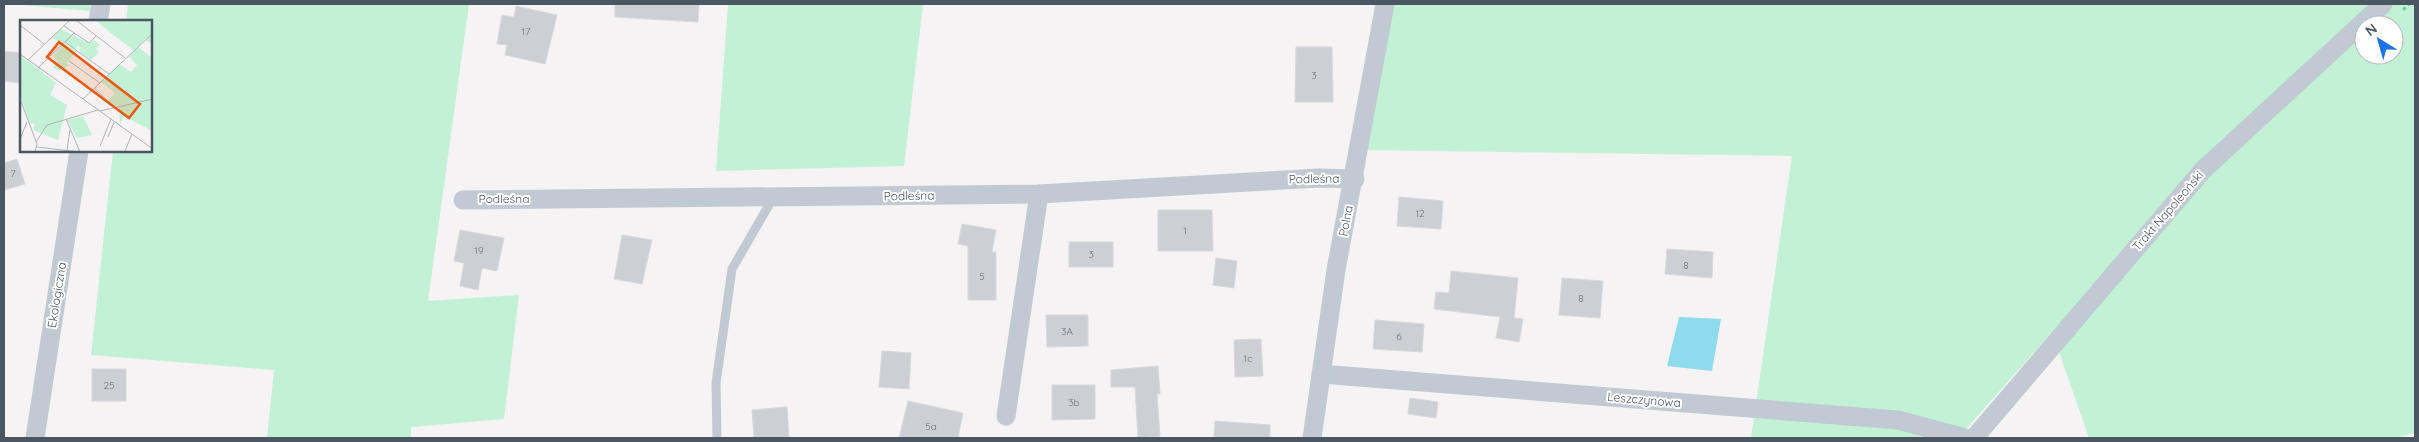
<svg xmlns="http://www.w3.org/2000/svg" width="2419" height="442" viewBox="0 0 2419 442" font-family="Quicksand,sans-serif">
  <rect width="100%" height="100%" fill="#f5f3f3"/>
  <g fill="#c3f1d5" fill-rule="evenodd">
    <polygon points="9,4 91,4 90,11"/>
    <polygon points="128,4 469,4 428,301 519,295 504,419 411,427 411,438 267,438 274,370 91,355 113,151 151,151 151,21 126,21"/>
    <polygon points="728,4 923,4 904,166 716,171"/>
    <path d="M1383,4h1032v429l-19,5h-307l-37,-106 -94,106h-207l41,-282 -434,-6zM2364,25h30v30h-30z"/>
  </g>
  <polygon fill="#90daee" points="1679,317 1721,319 1712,371 1667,366"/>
  <g fill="#cdcfd5" stroke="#d7d9de">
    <polygon points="615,4 699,4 698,22 615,17"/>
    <polygon points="516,6 557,15 545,64 505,55 507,45 497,44 502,15 514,17"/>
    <polygon points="1296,47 1332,47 1333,102 1295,102"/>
    <polygon points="4,51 21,53 21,83 4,81"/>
    <polygon points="17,159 25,184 4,190 4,163"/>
    <polygon points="1399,197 1443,201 1441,229 1397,226"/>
    <polygon points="1158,210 1212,210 1213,251 1158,251"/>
    <polygon points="962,224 996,230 992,252 996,252 996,300 968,300 968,246 958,244"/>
    <polygon points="460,230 504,238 497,271 482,268 478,290 460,286 464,263 454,261"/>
    <polygon points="622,235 652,240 642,284 614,279"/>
    <rect x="1069" y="242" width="44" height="25"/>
    <polygon points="1667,249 1713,252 1712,278 1665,274"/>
    <polygon points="1216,258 1237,261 1234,288 1213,285"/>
    <polygon points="1451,271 1518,278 1514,318 1523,319 1519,342 1496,338 1500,317 1434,309 1436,292 1449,293"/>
    <polygon points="1562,278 1603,281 1600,318 1559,315"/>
    <polygon points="1046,315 1088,315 1088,346 1047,347"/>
    <polygon points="1375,320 1424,324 1422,352 1373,349"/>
    <polygon points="1261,339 1263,376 1235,377 1234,340"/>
    <polygon points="882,351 911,353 909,389 879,387"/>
    <polygon points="1158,366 1160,394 1157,394 1160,436 1138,438 1135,387 1111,387 1111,370"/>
    <rect x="92" y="369" width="34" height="32"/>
    <polygon points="1052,385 1095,385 1095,419 1052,420"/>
    <polygon points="1410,398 1438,402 1436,418 1408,414"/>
    <polygon points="908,401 963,413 958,438 899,438"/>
    <polygon points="787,407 789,438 754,438 752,410"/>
    <polygon points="1215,421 1270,425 1270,438 1214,438"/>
  </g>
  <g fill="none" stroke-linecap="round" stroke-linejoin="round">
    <polyline stroke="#7ad0a6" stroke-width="3" stroke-dasharray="4 2.5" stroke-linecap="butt" points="2403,10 2409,4"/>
    <polyline stroke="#c1cad2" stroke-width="9" points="717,438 716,383 732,269 773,198"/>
    <g stroke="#c1cad2" stroke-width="19">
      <polyline points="98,21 101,4"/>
      <polyline points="463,200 1039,194 1319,178 1355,179"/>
      <polyline points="1321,374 1898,420 1965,438"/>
      <polyline points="1006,416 1039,194"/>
      <polyline points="35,438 79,151"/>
      <polyline points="1312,438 1336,270 1385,4"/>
      <polyline points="1974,438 2203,170 2383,4"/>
    </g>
  </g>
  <g text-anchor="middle" stroke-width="4" stroke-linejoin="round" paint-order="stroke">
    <g font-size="10" fill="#6b747e">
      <text x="526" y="35">17</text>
      <text x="1314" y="79">3</text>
      <text x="13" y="177">7</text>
      <text x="1420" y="217">12</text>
      <text x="1185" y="234">1</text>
      <text x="479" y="254">19</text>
      <text x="1091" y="258">3</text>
      <text x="1686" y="269">8</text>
      <text x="982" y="280">5</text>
      <text x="1581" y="302">8</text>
      <text x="1067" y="335">3A</text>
      <text x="1399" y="340">6</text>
      <text x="1248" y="362">1c</text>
      <text x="109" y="389">25</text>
      <text x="1074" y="406">3b</text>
      <text x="931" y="430">5a</text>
    </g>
    <g font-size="12" fill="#4a5661" stroke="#fff">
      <text transform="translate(1314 179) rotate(-1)" y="4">Podleśna</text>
      <text transform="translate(909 196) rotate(-1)" y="4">Podleśna</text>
      <text x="504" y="203">Podleśna</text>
      <text transform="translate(2168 211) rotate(-49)" y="4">Trakt Napoleoński</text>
      <text transform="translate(1346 221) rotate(-79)" y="4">Polna</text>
      <text transform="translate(57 295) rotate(-81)" y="4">Ekologiczna</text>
      <text transform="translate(1644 400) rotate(5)" y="4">Leszczynowa</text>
    </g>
  </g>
  <g transform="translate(20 20)">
    <rect width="132" height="132" fill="#f5f3f3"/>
    <path d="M75,0h57v25l-7,-6 -7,8 14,11v73l-28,-15 -4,9 -1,-19 -6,1 -6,-6 8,-8 -14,-11 18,-18 12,8 6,-7 -8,-8 5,-6zM41,9l27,14 6,-3 6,5 -4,4 3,3 -8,8 -12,-9 2,-3 -3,-2 -3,3 -10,-7 -4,3 -8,-8zM45,23l12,9 -11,11 3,2 -10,6 -6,-3 5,-7 -5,-5zM0,35l36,28 -6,12 17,10 -9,35 -25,-10 2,-6 -6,-2 -9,-27zM63,96l9,19 -15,3 -10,-18z" fill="#c3f1d5"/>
    <path fill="none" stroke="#b1b4b9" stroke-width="1" d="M56,0l49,38M0,5l24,19M44,6l25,17 7,-7M45,22l44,32M0,34l133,95M8,40l42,-40M49,41l31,22M18,48l36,-35M74,68l20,19M0,79l17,45 -2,8M63,79l70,-66M80,91l53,-12M46,99l14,33M88,117l6,-15M0,119l7,-17M16,122l11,-17 51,-15M80,126l11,-27M17,127l43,5M47,130l3,-20M105,131l7,-17"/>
    <path fill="#e8590c" fill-opacity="0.15" stroke="#e8590c" stroke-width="2.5" d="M39,22l81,62 -11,14 -82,-61z"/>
    <rect width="132" height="132" fill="none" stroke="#4a5661" stroke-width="2.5"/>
  </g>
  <rect width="2419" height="442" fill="none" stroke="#4a5661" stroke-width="10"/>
  <g transform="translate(2379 40) rotate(323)"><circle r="24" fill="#ffffff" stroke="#b7bbc0"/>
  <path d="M0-4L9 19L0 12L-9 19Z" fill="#1a73e8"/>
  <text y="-8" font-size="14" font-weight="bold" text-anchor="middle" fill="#4a5661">N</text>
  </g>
</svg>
